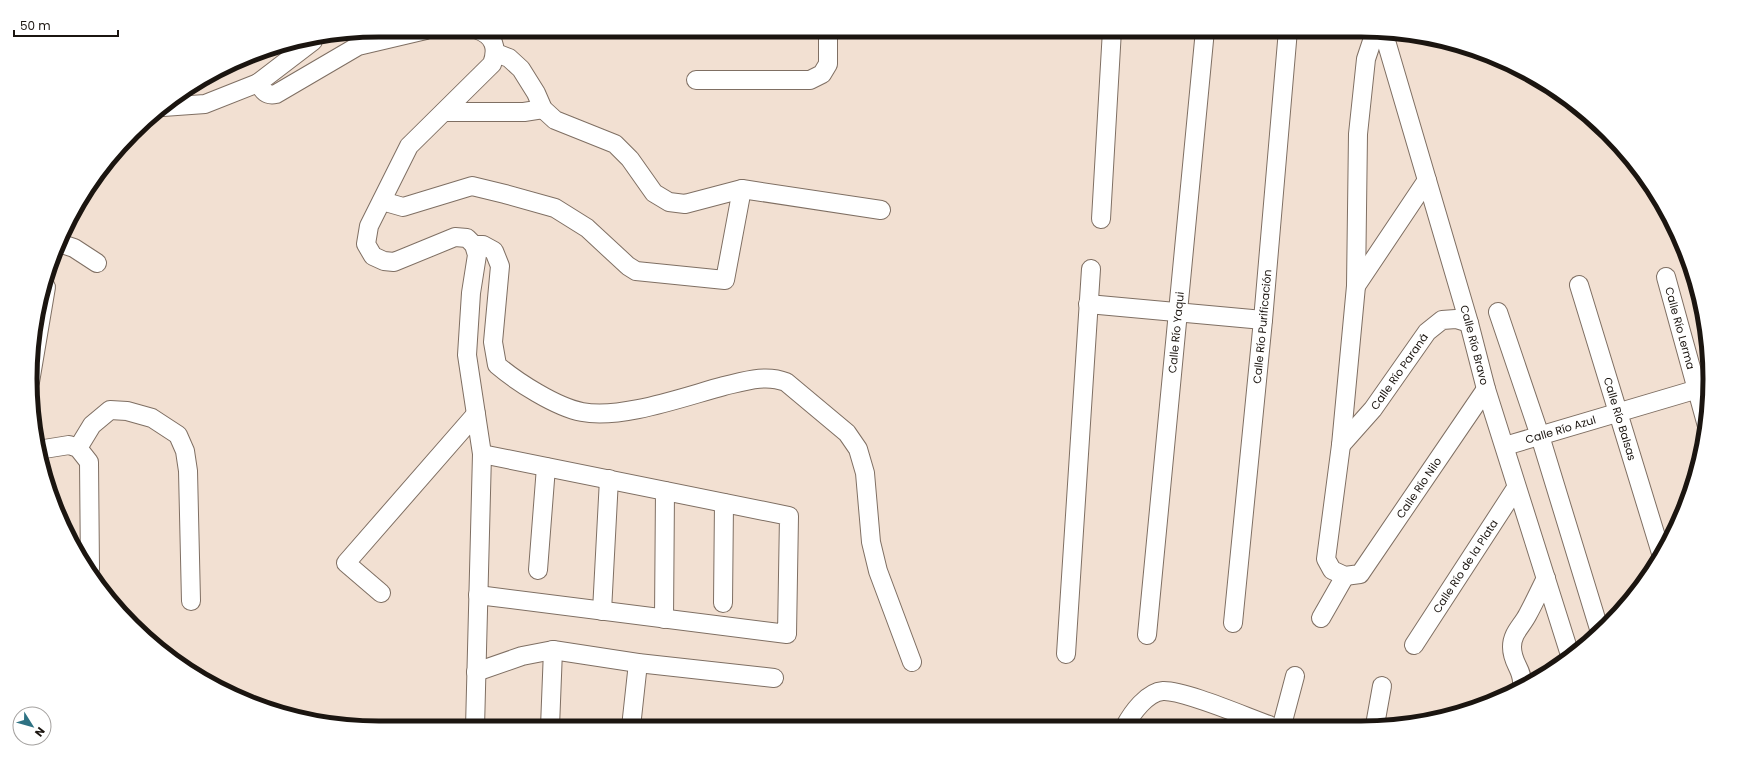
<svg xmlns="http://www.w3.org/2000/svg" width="1740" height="758" viewBox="0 0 1740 758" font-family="Poppins,sans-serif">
  <rect width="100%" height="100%" fill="#f2e0d2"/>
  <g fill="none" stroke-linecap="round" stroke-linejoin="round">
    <defs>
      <g id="minor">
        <path id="s1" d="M1375,32l-9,27 -8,75 -2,152 -15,159 -15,114 6,11 13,6 15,-2 126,-185"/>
        <path id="s2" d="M1384,34l85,289 17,66 84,266"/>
        <polyline points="496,53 509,58 521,69 536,93 543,109 555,120 615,144 630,159 654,193 669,202 685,204 742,189 881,210"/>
        <polyline points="696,80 810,80 822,74 828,64 828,30"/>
        <path d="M258,83c5,8 8,13 18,11l82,-48 68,-16"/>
        <polyline points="163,107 205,104 258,83 313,41"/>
        <polyline points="444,112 524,112 543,109"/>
        <polyline points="382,201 403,207 472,186 505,194 555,208 587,228 628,266 636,271 725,280 742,189"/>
        <polyline points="1101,219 1112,30"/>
        <polyline points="62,244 74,248 97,263"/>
        <path d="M474,245h9l11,6 6,15 -7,76 4,23c20,17 59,42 85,47 39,8 104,-16 142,-26 21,-5 42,-12 62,-4l61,51 11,16 7,24 6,69 7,29 34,91"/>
        <path id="s3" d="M1666,277l41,149"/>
        <path id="s4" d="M1579,285l82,268"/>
        <polyline points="1356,286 1427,180"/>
        <polyline points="1088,304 1263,320"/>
        <polyline points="1498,312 1540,436 1600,632"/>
        <polyline points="30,382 46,287"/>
        <path id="s5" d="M1341,445l32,-36 54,-77 15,-12 14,-1 13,4"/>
        <path id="s6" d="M1505,446l203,-60"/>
        <polyline points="78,448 92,425 110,410 127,411 152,418 178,435 185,451 188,471 191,601"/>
        <polyline points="38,450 69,445 78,448 89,462 90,569"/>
        <polyline points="538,570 546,467"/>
        <polyline points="381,593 346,563 476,414"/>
        <polyline points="478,595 787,634 789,516 482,454"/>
        <polyline points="723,603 724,503"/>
        <polyline points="602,611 609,479"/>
        <polyline points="1321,618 1345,576"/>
        <polyline points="664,619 665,491"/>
        <path id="s7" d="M1233,623l30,-303 25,-290"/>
        <path id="s8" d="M1147,635l58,-605"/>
        <path id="s9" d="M1414,645l102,-157"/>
        <polyline points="1066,654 1091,269"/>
        <polyline points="476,672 522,656 553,650 638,663 774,678"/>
        <path d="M1522,684c1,-15 -10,-20 -10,-37 0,-14 10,-21 16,-33 6,-11 12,-24 18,-36"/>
        <polyline points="1282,725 1295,676"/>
        <polyline points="1375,725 1382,686"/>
        <path d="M1125,726c7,-13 22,-34 38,-35 21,-1 83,26 106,34"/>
        <polyline points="550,727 553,650"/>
        <polyline points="631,727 638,663"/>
        <path d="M475,728l7,-274 -15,-99 4,-62 6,-38 -3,-10 -7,-7 -12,-1 -61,25 -10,-1 -11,-5 -7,-12 3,-18 40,-80 83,-82c6,-16 2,-28 -14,-34"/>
      </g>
    </defs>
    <use href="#minor" stroke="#7f6f63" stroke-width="20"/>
    <use href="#minor" stroke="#fff" stroke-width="18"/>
  </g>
  <g text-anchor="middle" stroke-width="4" stroke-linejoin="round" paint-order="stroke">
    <g font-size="11" fill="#1b1510" stroke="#fff">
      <text dy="4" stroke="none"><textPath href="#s7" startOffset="298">Calle Río Purificación</textPath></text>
      <text dy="4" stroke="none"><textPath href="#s3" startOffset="53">Calle Río Lerma</textPath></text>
      <text dy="4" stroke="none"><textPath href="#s8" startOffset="304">Calle Río Yaqui</textPath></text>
      <text dy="4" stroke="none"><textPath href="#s2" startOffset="324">Calle Río Bravo</textPath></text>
      <text dy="4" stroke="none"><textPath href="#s5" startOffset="94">Calle Río Paraná</textPath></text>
      <text dy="4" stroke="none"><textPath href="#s4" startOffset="140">Calle Río Balsas</textPath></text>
      <text dy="4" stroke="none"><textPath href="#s6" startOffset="58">Calle Río Azul</textPath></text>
      <text dy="4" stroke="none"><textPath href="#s1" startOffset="677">Calle Río Nilo</textPath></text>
      <text dy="4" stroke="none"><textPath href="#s9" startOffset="94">Calle Río de la Plata</textPath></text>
    </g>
  </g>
  <path d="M0 0H1740V758H0ZM379 37H1361A342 342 0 0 1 1703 379V379A342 342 0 0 1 1361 721H379A342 342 0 0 1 37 379V379A342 342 0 0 1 379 37Z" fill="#fff" fill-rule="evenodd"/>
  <path fill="none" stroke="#1b1510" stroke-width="5" d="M379 37H1361A342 342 0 0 1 1703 379V379A342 342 0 0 1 1361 721H379A342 342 0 0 1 37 379V379A342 342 0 0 1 379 37Z"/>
  <g transform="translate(32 726) rotate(127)"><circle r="19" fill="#ffffff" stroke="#a4a19f"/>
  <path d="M0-3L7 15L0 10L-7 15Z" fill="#2e7283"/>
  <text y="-6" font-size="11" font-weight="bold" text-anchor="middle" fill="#1b1510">N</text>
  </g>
  <path d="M14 30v6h104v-6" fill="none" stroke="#1b1510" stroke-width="2"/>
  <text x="20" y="30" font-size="12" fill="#1b1510" stroke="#ffffff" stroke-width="3" paint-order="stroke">50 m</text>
</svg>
